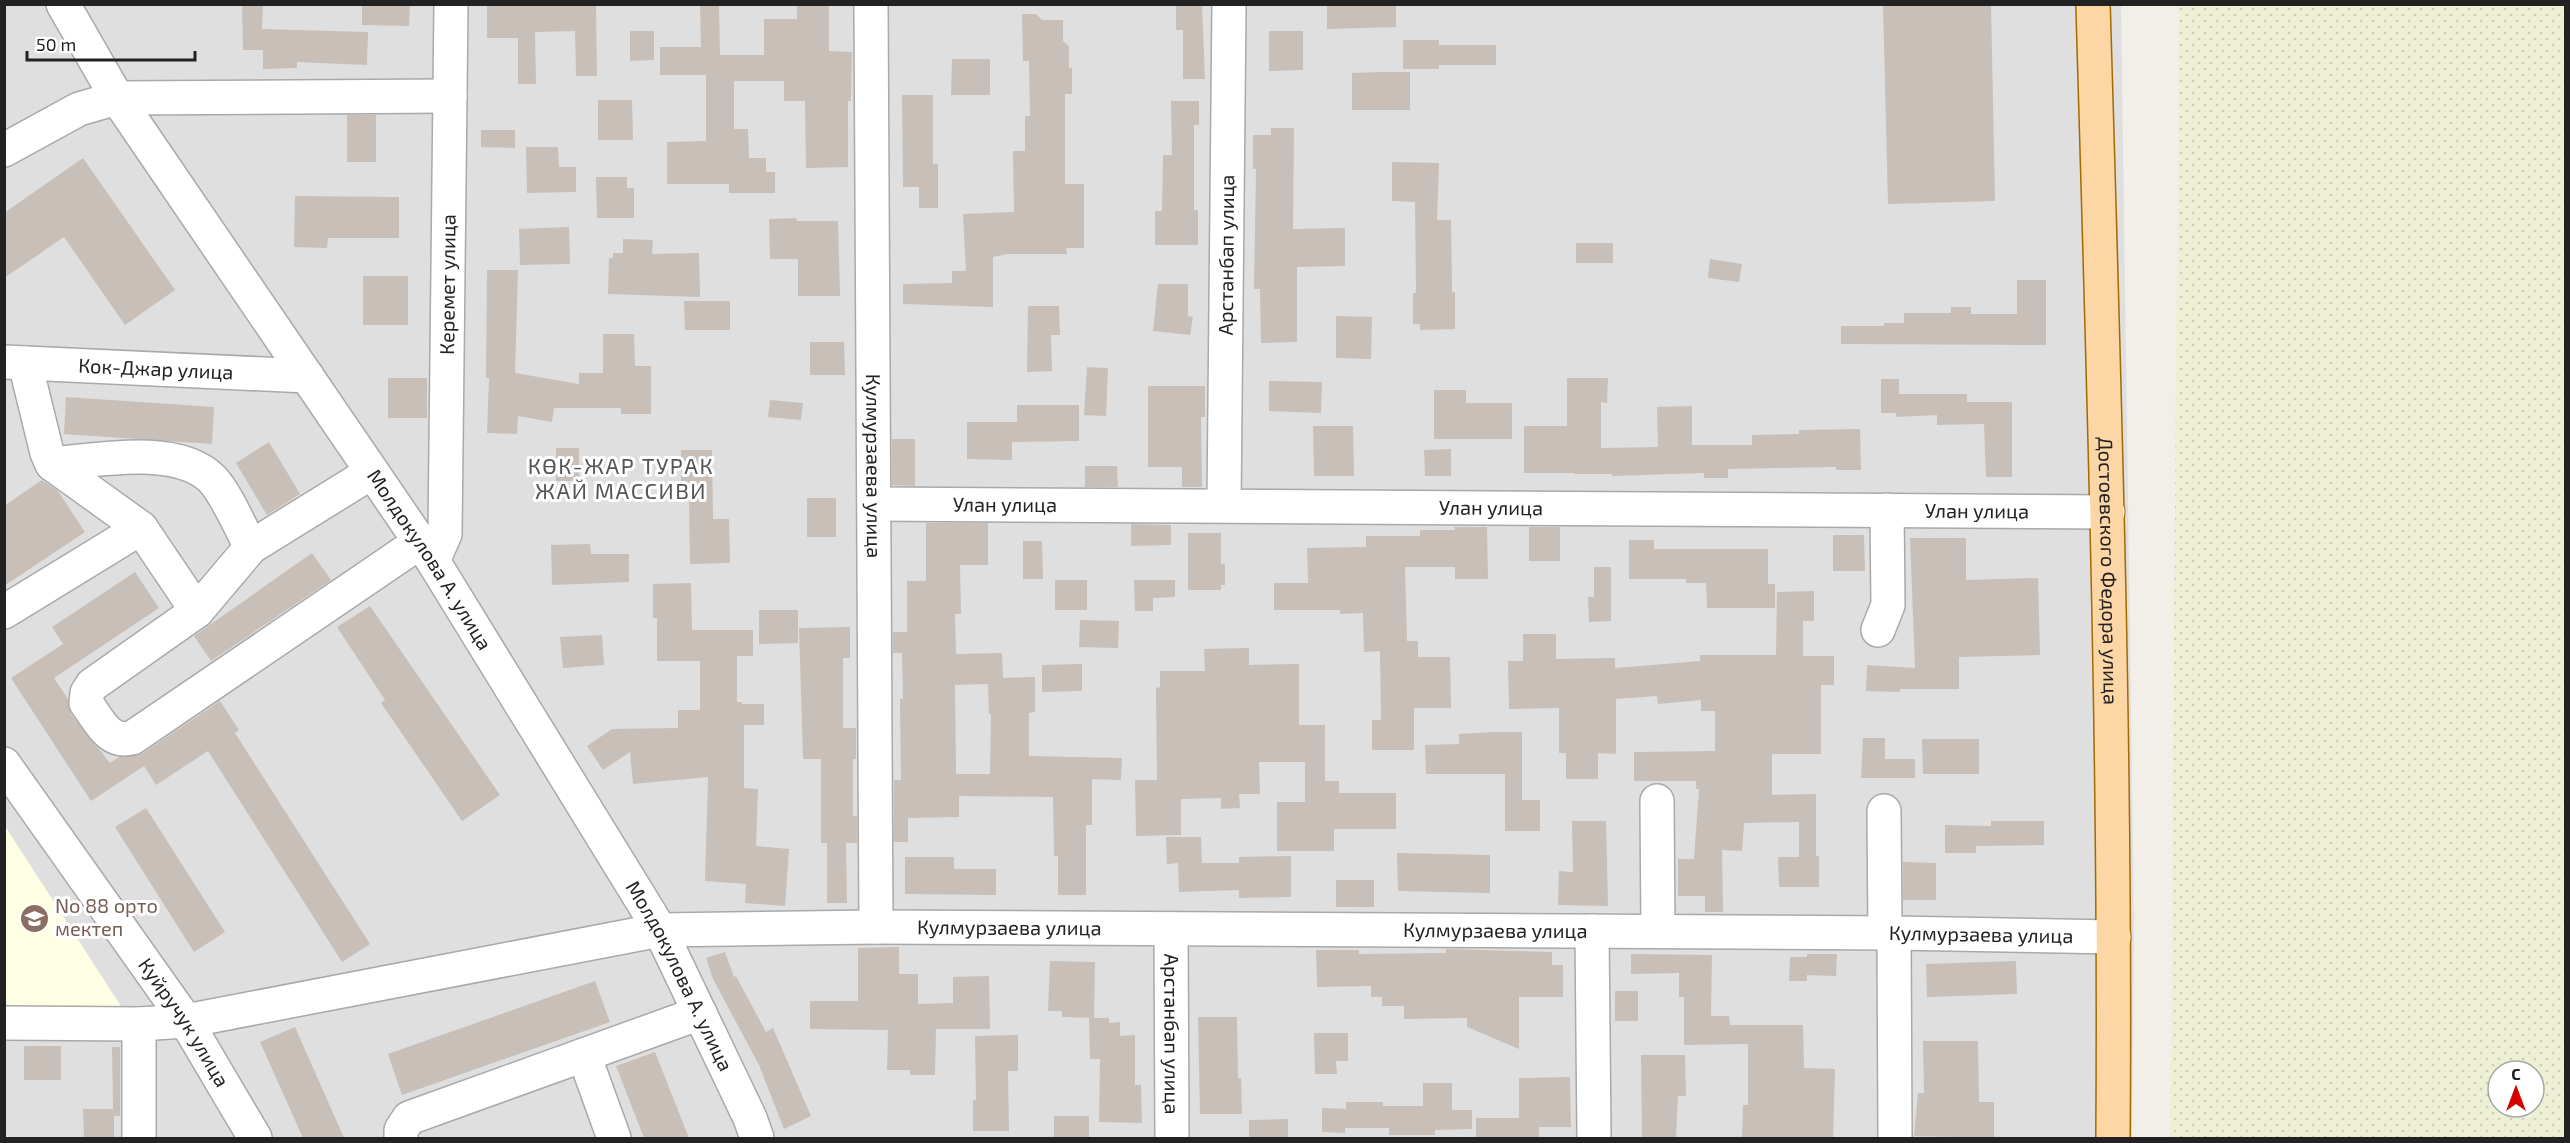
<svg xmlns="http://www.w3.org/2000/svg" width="2570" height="1143" viewBox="0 0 2570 1143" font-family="'Exo 2',sans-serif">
  <defs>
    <pattern id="farmland-dots" width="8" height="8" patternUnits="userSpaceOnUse" patternTransform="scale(1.5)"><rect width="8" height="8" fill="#eef0d5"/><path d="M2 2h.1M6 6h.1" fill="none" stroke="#ccceb7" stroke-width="1.8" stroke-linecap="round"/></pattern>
  </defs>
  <rect width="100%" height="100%" fill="#f2efe9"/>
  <polygon fill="#e0dfdf" points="5,5 2121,5 2134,924 2132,1138 5,1138"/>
  <polygon fill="#ffffe5" points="5,826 124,1011 5,1010"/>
  <path fill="url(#farmland-dots)" fill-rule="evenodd" d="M2179,5h386v1133h-395zM2498,1071h36v36h-36z"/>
  <g fill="#c7bfb8" fill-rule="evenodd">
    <polygon points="242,4 263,4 262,29 368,32 367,65 297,62 297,68 263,69 263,50 243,50"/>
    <polygon points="362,4 410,4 409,26 362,25"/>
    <polygon points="487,4 596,4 597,76 576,76 575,31 535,32 536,84 518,84 518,38 487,38"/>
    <polygon points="700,4 719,4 720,55 764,55 764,19 797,19 797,4 829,4 829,51 852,52 851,101 848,101 848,167 806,168 805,101 784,101 784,81 734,81 734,129 748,129 749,158 766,158 766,172 775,172 775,193 729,193 729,184 667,184 667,142 706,141 706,75 660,75 660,47 701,47"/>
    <polygon points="1176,4 1202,4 1205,79 1183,79 1183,30 1176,30"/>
    <polygon points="1327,4 1396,4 1396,27 1327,29"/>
    <polygon points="1883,4 1991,4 1995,201 1888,204"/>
    <polygon points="1022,14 1036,14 1042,20 1063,20 1063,41 1069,46 1069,68 1072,68 1072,94 1065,94 1065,184 1084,184 1084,248 1066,248 1067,254 1007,254 993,257 993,307 903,304 903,284 952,283 952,271 966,271 963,214 1014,212 1013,151 1025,151 1025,116 1030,116 1029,61 1023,61"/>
    <polygon points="630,31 654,31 654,60 630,61"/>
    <polygon points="1269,31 1303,31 1303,70 1269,71"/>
    <polygon points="1403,40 1439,40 1439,45 1496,45 1496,65 1439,65 1439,69 1403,69"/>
    <polygon points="952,59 990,59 990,95 951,95"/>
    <polygon points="1383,72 1410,72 1410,110 1352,110 1352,73"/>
    <polygon points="902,95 933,95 933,164 938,164 938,208 919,208 919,187 903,187"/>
    <polygon points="598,100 632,100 633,140 598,140"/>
    <polygon points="1171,101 1199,101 1199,125 1194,125 1194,210 1198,210 1198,245 1155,245 1155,211 1162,211 1163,155 1172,155"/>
    <rect x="347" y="115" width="29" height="47"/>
    <polygon points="1271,128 1294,128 1293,229 1345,228 1345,266 1297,267 1297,342 1261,343 1260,289 1254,289 1256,169 1253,169 1253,135 1271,135"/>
    <polygon points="481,130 515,130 515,148 481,147"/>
    <polygon points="526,147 558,147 559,167 576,167 576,192 527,193"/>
    <polygon points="83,158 175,290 125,325 64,237 4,278 4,213"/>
    <polygon points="1392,162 1439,163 1437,220 1451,220 1452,292 1455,292 1455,329 1420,330 1420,324 1413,324 1413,293 1416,293 1415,202 1392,201"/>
    <polygon points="596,177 627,177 627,188 634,188 634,218 597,218"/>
    <polygon points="295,196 399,197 399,238 328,238 327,248 294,247"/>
    <polygon points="796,218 797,221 838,221 840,296 798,296 798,259 770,259 769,219"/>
    <polygon points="569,227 570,264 520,265 519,229"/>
    <polygon points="623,239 653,240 652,254 699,253 700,297 608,294 609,258 613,258 613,253 623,253"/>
    <rect x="1576" y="243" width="37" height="20"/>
    <polygon points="1710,259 1742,264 1739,282 1708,278"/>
    <polygon points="487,270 518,270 515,373 579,384 579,373 603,373 603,334 634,334 635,366 651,366 651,414 621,414 621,408 554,408 552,422 518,416 517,434 487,433 489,378 486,378"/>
    <rect x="363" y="276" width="45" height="49"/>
    <polygon points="2017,280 2046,280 2046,345 1841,344 1841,326 1884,326 1884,323 1904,323 1904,313 1951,313 1951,307 1971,307 1971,314 2017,314"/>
    <polygon points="1158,284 1188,284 1188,316 1193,317 1190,335 1153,331"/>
    <polygon points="684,301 730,301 730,330 685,330"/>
    <polygon points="1028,306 1059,306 1060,335 1051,335 1052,371 1027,372"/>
    <polygon points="1336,316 1372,317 1371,359 1336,358"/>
    <polygon points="810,342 844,342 845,375 810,375"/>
    <polygon points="1087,367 1108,368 1106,416 1084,415"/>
    <rect x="388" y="378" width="39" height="40"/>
    <polygon points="1567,378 1608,378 1607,403 1601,402 1601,448 1658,447 1657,407 1692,406 1692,445 1752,445 1752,435 1799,434 1799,430 1860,429 1861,470 1836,470 1836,467 1728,469 1728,478 1704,478 1704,473 1612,476 1612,474 1574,474 1574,473 1524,473 1524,426 1567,426"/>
    <polygon points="1881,379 1899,379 1899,394 1967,394 1967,402 2012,402 2012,477 1986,477 1984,424 1937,425 1937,415 1896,417 1896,413 1881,413"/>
    <polygon points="1269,381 1322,382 1321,413 1269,411"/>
    <polygon points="1148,386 1205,386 1205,417 1201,417 1202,487 1182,487 1182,467 1148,467"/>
    <polygon points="1434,390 1466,390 1466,403 1512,403 1512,439 1434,439"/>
    <polygon points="66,397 214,407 212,444 64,434"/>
    <polygon points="770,400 803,403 801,420 768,417"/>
    <polygon points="1017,405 1079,405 1079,441 1012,442 1012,460 967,459 967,422 1017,422"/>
    <polygon points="1313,426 1353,426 1354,476 1314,476"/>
    <polygon points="892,439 915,439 915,486 892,485"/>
    <polygon points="269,442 300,494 267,515 236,463"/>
    <rect x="556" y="448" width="23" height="33"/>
    <polygon points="1451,449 1451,476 1425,476 1424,450"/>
    <polygon points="681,450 712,450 713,519 729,519 730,563 690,564 689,500 681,500"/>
    <polygon points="1085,466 1117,466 1118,487 1085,487"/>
    <polygon points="42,480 58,491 85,532 4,586 4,506"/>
    <rect x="807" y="498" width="29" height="39"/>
    <path d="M926,523h62v42h-28l1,49h-6l1,40 46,-1 1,25 32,-1v35l-6,1v43l93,2 -1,22 -29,-1v46h-6v70h-28v-39h-4l-1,-59 -94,-1v21l-51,1v24h-14v-62h7l-1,-81h3l-1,-46h-9v-21h14v-51h19zM988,684l1,30h2l-1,60h-34l-1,-89z"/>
    <polygon points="1131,524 1171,525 1171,545 1131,546"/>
    <polygon points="1454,527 1487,527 1488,579 1455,579 1455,567 1405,567 1407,641 1418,641 1418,657 1450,657 1451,708 1414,708 1414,750 1372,750 1372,720 1381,720 1380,651 1364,652 1363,613 1340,614 1340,610 1274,610 1274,583 1308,583 1307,548 1366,547 1366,536 1420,536 1420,530 1455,530"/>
    <rect x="1529" y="527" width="31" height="34"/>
    <polygon points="1188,533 1221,533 1221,564 1225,564 1225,585 1221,585 1221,590 1188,590"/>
    <polygon points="1833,535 1864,535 1865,571 1833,571"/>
    <polygon points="1910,538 1966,538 1966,580 2038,578 2040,655 1959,657 1959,689 1900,689 1900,692 1866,691 1867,665 1915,668"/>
    <polygon points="1629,540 1654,540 1654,549 1768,549 1768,584 1775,584 1775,608 1707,608 1706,583 1686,583 1686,579 1629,579"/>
    <polygon points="1023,541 1042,541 1043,579 1023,579"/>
    <polygon points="590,544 591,554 629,554 629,582 552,585 551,545"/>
    <polygon points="312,553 331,580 211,661 194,636"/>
    <polygon points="1594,567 1611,567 1611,621 1589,622 1588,597 1594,597"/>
    <polygon points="135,572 159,608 54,678 68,699 71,714 110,763 119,757 143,753 220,701 239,730 235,733 370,944 342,962 208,751 156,785 144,766 91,801 11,678 63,644 52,627"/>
    <rect x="1055" y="580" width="32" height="30"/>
    <polygon points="1134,580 1175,580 1175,597 1153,598 1153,611 1135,611"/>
    <polygon points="691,583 692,630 753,630 753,656 737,656 737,702 742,702 742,704 764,704 764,725 744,725 744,788 758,789 756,846 789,849 785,906 745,903 746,884 705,881 708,777 633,784 630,752 603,770 587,746 612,729 678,728 678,710 700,710 700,661 657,661 657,618 653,618 653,584"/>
    <polygon points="1814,591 1814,621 1803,621 1803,656 1834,656 1834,685 1821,685 1821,754 1772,754 1772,795 1816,794 1816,856 1819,856 1819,887 1779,887 1778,857 1799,857 1799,822 1744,823 1742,851 1722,850 1723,912 1705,912 1705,896 1678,896 1678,859 1694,859 1699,789 1696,789 1696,781 1634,781 1634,752 1715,751 1715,711 1701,711 1701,700 1658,704 1657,696 1616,699 1616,754 1598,753 1598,779 1566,779 1566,753 1559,753 1559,708 1509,709 1508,661 1523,661 1523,634 1556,634 1556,659 1615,658 1615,668 1700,661 1700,655 1776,655 1777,592"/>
    <polygon points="370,606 500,795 462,821 381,703 385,700 337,627"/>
    <polygon points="759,610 798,610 798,643 759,644"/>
    <polygon points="1080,620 1119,621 1118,648 1079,647"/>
    <polygon points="850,627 850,658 843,658 843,728 856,728 856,759 853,759 853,816 857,816 857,843 846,843 847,903 827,903 827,843 821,843 821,759 803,759 799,628"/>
    <polygon points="602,635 604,665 563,668 560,637"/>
    <polygon points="1249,648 1249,665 1299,664 1299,725 1325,725 1325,781 1339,781 1339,793 1396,793 1396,829 1334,829 1334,851 1277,851 1277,802 1305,802 1305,762 1259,762 1260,794 1239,794 1240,808 1221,809 1221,798 1181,799 1181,835 1136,836 1135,780 1157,780 1156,688 1160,687 1160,671 1205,671 1204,649"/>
    <polygon points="1082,664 1082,691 1042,692 1042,665"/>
    <polygon points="1493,732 1522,732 1522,800 1540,800 1540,831 1505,831 1505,774 1426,774 1425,745 1459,744 1459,734"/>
    <polygon points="1863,738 1885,738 1885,759 1915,759 1915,778 1861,778"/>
    <polygon points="1922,739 1979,739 1979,774 1923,774"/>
    <polygon points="146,808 225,932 194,952 115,827"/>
    <polygon points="1572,821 1606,821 1608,906 1558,905 1559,871 1573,872"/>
    <polygon points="1991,821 2044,821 2044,845 1976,846 1976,853 1945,853 1945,825 1991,826"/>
    <polygon points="1166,837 1201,837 1202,863 1239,863 1239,857 1291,856 1291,897 1239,898 1239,890 1179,892 1178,863 1167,864"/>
    <polygon points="1397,853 1490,855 1490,893 1398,891"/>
    <polygon points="905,857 954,857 954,869 996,869 996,895 905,894"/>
    <polygon points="1903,862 1936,863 1936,900 1903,900"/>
    <rect x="1336" y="880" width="38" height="27"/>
    <polygon points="899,947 899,974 918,974 918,1004 953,1003 953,977 989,976 990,1029 936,1029 935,1075 910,1075 910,1070 887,1070 888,1030 810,1029 810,1001 858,1001 858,948"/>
    <polygon points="1446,949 1552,952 1552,965 1563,965 1563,997 1519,997 1519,1049 1467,1027 1467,1018 1404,1019 1404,1006 1382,1006 1382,997 1371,997 1371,986 1317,987 1316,950 1359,950 1359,954 1446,953"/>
    <polygon points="725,952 734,977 736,976 766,1032 773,1028 811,1116 784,1129 759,1065 713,979 706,958"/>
    <polygon points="1631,954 1712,955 1711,1016 1729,1016 1730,1025 1803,1025 1804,1068 1835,1069 1833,1138 1742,1138 1743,1105 1748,1105 1748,1044 1684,1045 1684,997 1679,997 1679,973 1631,974"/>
    <polygon points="1807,954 1837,954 1836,976 1807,975 1807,981 1789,981 1790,957 1807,957"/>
    <polygon points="1050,961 1095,962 1094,1018 1062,1017 1062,1011 1048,1011"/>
    <polygon points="2016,961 2017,994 1927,997 1926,964"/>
    <polygon points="595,981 610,1022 402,1095 388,1054"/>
    <rect x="1615" y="991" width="23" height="30"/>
    <polygon points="1198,1017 1237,1017 1238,1078 1241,1078 1242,1114 1200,1114"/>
    <polygon points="1089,1018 1109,1018 1109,1023 1120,1022 1120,1036 1135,1035 1135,1085 1141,1085 1142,1123 1099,1122 1100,1059 1090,1059"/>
    <polygon points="295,1027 344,1138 303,1138 260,1042"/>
    <polygon points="1314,1033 1348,1033 1348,1061 1336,1061 1337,1074 1315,1074"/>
    <polygon points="1018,1035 1018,1071 1008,1071 1009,1131 973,1131 973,1100 976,1100 975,1036"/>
    <polygon points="1923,1041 1978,1041 1979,1102 1994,1102 1994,1138 1914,1136 1918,1093 1924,1093"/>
    <rect x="24" y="1046" width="37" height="34"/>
    <polygon points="112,1047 120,1047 120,1116 114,1116 114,1138 84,1138 83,1109 113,1109"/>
    <polygon points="655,1052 689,1138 644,1138 616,1066"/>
    <polygon points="1641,1055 1685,1055 1686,1096 1678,1096 1676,1138 1642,1138"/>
    <polygon points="1570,1077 1571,1127 1539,1127 1539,1138 1476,1138 1476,1118 1519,1118 1519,1078"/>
    <polygon points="1423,1083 1452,1083 1452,1110 1472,1110 1472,1129 1435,1130 1435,1135 1389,1135 1389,1128 1345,1128 1345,1133 1322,1132 1322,1108 1346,1109 1346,1102 1383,1102 1383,1106 1423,1106"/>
    <rect x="1054" y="1116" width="35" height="22"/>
    <polygon points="1288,1119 1288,1138 1249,1138 1249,1120"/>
  </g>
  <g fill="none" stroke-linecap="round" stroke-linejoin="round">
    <defs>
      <g id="minor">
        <path id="s1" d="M63,4l54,94 316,463 227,369 90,188 7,20"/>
        <path id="s2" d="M871,4l5,923"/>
        <polyline points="4,150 79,109 117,98 450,96"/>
        <path id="s3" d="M4,362l303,14"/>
        <polyline points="25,363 47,453 52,464 141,528 197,611 251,547 372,472"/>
        <path d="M52,464c45,-4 126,-20 160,15 14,14 29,50 39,68"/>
        <path id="s4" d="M875,504l1233,8"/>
        <path id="s5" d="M1224,505l5,-501"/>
        <path id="s6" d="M433,561l12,-27 6,-530"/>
        <path d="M197,611l-105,74 -5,8 -1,10c13,17 22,41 46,35l288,-196"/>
        <polyline points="4,612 141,528"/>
        <polyline points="1878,630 1888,605 1887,510"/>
        <path id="s7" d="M4,764l182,257 69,117"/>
        <polyline points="1657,801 1658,931"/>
        <polyline points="1884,811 1885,933"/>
        <path id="s8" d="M1171,929l1,209"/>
        <polyline points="1592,931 1594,1138"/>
        <polyline points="1894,933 1895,1138"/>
        <path id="s9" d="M4,1023l135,1 47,-3 474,-91 216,-3 1018,6 220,4"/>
        <polyline points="584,1055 614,1138"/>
        <polyline points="139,1138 139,1024"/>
        <polyline points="401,1138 401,1130 409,1118 700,1013"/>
      </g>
      <g id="major">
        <path id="s10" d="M2093,4c11,379 23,756 20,1134"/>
      </g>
    </defs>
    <use href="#minor" stroke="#a9a9a9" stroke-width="36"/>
    <use href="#major" stroke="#a06b00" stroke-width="36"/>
    <use href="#minor" stroke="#fff" stroke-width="33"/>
    <use href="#major" stroke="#fcd6a4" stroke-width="33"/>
  </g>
  <defs>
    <symbol id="school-disc" viewBox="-11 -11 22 22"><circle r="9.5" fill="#8d6e63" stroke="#fff"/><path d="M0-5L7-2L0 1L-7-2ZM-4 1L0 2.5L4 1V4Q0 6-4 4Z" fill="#fff"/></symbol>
  </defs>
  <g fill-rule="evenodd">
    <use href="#school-disc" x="18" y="902" width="33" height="33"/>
  </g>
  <g text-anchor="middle" stroke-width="6" stroke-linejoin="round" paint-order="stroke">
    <g font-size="20" fill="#222" stroke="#fff">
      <text dy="7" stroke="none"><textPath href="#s5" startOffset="250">Арстанбап улица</textPath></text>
      <text dy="7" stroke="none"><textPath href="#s6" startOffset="279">Керемет улица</textPath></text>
      <text dy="7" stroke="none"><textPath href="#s3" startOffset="152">Кок-Джар улица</textPath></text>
      <text dy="7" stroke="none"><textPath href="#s2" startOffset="462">Кулмурзаева улица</textPath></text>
      <text dy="7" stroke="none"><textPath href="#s4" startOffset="130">Улан улица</textPath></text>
      <text dy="7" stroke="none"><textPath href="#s4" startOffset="616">Улан улица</textPath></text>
      <text dy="7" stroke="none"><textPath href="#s4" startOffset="1102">Улан улица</textPath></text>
      <text dy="7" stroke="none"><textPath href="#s1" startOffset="666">Молдокулова А. улица</textPath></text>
      <text dy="7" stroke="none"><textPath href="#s10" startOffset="567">Достоевского Федора улица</textPath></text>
      <text dy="7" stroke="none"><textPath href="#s9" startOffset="1014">Кулмурзаева улица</textPath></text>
      <text dy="7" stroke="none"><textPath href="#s9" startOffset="1500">Кулмурзаева улица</textPath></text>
      <text dy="7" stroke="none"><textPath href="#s9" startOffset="1986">Кулмурзаева улица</textPath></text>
      <text dy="7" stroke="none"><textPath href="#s1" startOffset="1152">Молдокулова А. улица</textPath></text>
      <text dy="7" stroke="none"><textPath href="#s7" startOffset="315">Куйручук улица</textPath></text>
      <text dy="7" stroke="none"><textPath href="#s8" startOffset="105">Арстанбап улица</textPath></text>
    </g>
    <g font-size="20" fill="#785e54" stroke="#fff" text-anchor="start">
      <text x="55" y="913">No 88 орто<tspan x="55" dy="23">мектеп</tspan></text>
    </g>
    <g font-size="22" letter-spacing="1.5" fill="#555" stroke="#fff">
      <text x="621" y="474">КӨК-ЖАР ТУРАК<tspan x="621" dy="25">ЖАЙ МАССИВИ</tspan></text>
    </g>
  </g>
  <rect width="2570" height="1143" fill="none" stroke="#222222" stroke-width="12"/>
  <g transform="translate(2516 1089)"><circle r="28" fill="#ffffff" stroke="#a7a7a7" stroke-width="1.5"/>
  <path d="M0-4.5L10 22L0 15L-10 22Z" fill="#d40000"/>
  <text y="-9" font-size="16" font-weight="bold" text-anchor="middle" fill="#222222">С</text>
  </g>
  <path d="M27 51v9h168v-9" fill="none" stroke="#222222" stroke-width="3"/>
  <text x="36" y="51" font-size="18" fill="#222222" stroke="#ffffff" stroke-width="4.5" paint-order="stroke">50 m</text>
</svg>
